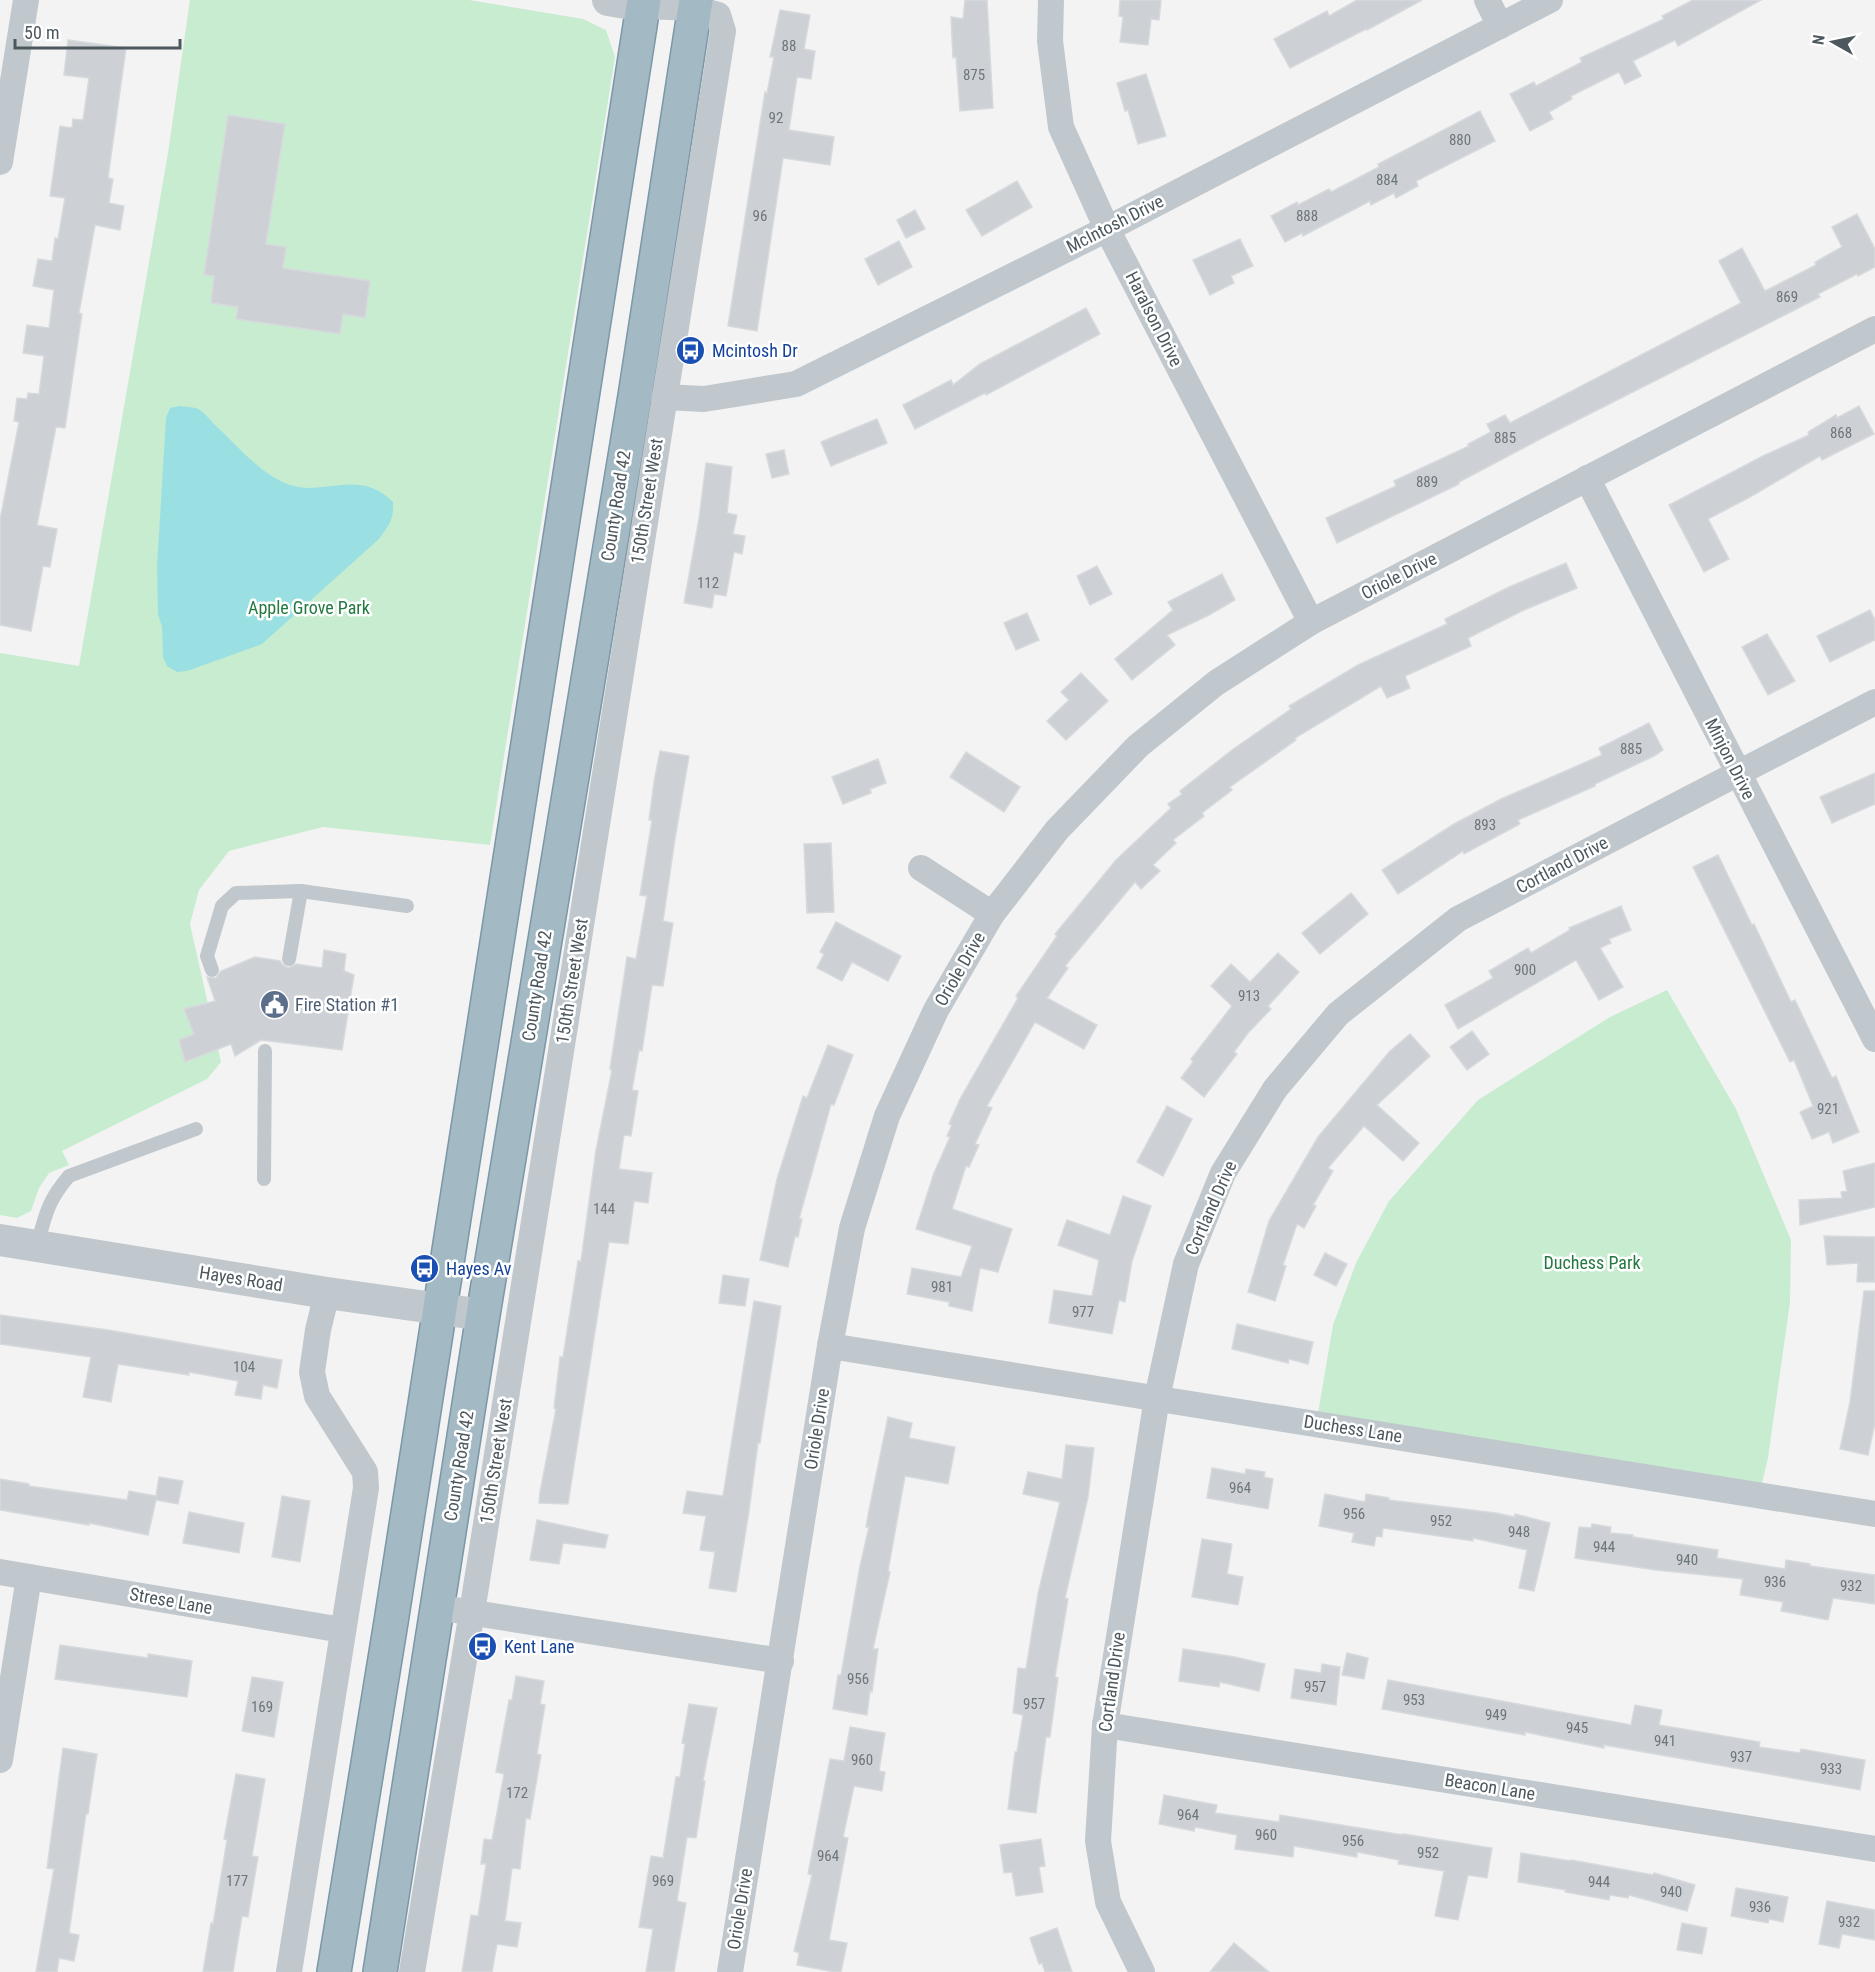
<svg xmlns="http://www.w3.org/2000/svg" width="1875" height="1972" viewBox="0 0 1875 1972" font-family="'Roboto Condensed',sans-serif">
  <rect width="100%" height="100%" fill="#f4f3f3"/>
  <g fill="#c7ecd0">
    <polygon points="190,0 469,0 583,19 606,30 615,57 490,845 323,827 229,851 199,890 190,924 221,1062 207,1079 62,1151 69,1165 49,1173 39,1188 31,1211 17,1218 0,1215 0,653 79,666 168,153"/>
    <polygon points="1667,990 1736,1109 1791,1240 1790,1302 1768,1458 1762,1483 1318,1413 1333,1325 1356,1263 1389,1201 1478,1100 1610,1017"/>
  </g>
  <path fill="#9ae0e3" d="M180,406c6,1 14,1 18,3 6,3 12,11 17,16 22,20 44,48 72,59 36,14 71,-17 106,18 1,18 -4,23 -14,37l-117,105 -75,27 -10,1 -10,-6 -4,-9 -1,-30 -4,-13 -1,-47 9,-149 4,-10z"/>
  <g fill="#cdd0d4" stroke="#d7dadd" stroke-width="1.5">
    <polygon points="965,0 987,0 993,108 960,111 956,57 953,58 951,17 963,19"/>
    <polygon points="1120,0 1161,0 1159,20 1151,19 1148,45 1120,42 1123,17 1119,16"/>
    <polygon points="1357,0 1422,0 1367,30 1366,29 1290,68 1274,39 1327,11 1329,16"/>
    <polygon points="1693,0 1761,0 1678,46 1675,40 1633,61 1641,76 1625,84 1619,72 1571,96 1572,99 1549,112 1553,119 1530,131 1510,94 1534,82 1536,86 1582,62 1580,58 1664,19 1662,16"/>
    <polygon points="780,10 810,15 804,49 815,51 811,79 797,77 789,130 834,137 830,165 783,158 757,331 728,326 765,92 767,93 774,57 770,57"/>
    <polygon points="68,40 126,48 108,178 113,179 109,203 124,206 120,230 95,225 79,313 82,314 65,428 56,427 37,525 57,529 50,567 43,566 31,631 0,625 0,520 19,422 14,421 17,398 27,399 28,393 39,394 44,356 23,353 27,325 49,328 54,290 33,286 38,259 52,261 55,238 58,239 65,198 50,196 60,126 72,128 73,119 83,120 89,78 64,75"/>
    <polygon points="1146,74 1166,136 1138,144 1128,110 1125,111 1117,83"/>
    <polygon points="1480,111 1495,141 1416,181 1418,186 1396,198 1394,193 1371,205 1370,201 1303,236 1302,233 1285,242 1271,216 1297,202 1298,205 1329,189 1331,192 1379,167 1378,164"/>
    <polygon points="228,115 285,124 266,244 286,247 283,268 370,281 365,318 343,314 340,334 236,319 238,307 211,303 214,276 204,275"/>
    <polygon points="1017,181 1032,207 982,236 966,210"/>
    <polygon points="915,210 925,229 906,238 897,220"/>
    <polygon points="1857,214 1875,249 1875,267 1858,276 1857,274 1818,294 1820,297 1544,437 1459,482 1459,484 1337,543 1326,518 1396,486 1394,481 1469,446 1468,444 1491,432 1487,424 1505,415 1510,423 1741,303 1719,261 1742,248 1765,291 1816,265 1815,262 1842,247 1832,227"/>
    <polygon points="1240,239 1253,266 1231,276 1234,283 1210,295 1193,260"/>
    <polygon points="899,241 912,267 878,285 865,259"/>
    <polygon points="1086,308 1100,334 986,395 985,393 915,429 903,405 951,380 953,385 980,364"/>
    <polygon points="1859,406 1874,434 1822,460 1820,456 1750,497 1708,519 1729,559 1704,572 1669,505 1763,456 1809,435 1808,432 1836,415 1837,418"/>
    <polygon points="877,419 887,443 831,466 821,442"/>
    <polygon points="784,450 789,474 772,478 766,454"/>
    <polygon points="706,463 732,467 727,513 737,515 733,534 745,536 742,554 734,552 726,596 714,594 712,608 684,603 699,519"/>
    <polygon points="1566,563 1577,588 1524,610 1468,638 1471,646 1405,676 1410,688 1387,698 1381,686 1295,738 1296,740 1230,787 1232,790 1202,813 1204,816 1173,840 1176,843 1153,865 1160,871 1141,889 1135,882 1065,966 1068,968 1047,998 1097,1025 1084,1049 1035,1022 987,1106 992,1108 975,1144 979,1145 969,1167 966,1166 952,1209 1012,1229 998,1272 980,1268 972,1311 949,1306 949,1302 907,1294 912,1268 961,1277 972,1246 916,1229 934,1173 950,1137 947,1136 952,1125 949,1124 960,1099 1018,998 1016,996 1057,936 1055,934 1116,860 1171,808 1168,804 1182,794 1180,791 1232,750 1291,709 1289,706 1358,665 1447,624 1445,619 1509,587"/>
    <polygon points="1097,566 1112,594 1090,605 1077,576"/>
    <polygon points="1222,574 1235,600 1209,615 1167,635 1175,645 1132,680 1115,659 1173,610 1168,602"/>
    <polygon points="1870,610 1875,620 1875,640 1830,662 1817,636"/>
    <polygon points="1027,613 1039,640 1016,650 1004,623"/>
    <polygon points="1767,634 1795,681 1768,695 1742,647"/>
    <polygon points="1081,673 1108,701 1066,740 1047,721 1069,700 1061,692"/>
    <polygon points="1649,723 1663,750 1654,756 1595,784 1595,786 1518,820 1520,824 1464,854 1463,851 1398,894 1382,870 1454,824 1501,799 1602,755 1599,748"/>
    <polygon points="660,751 689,756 675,839 663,921 673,923 663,986 652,985 642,1051 639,1050 632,1090 638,1091 631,1136 624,1135 619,1169 652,1173 648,1203 634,1201 628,1244 609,1242 568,1504 539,1503 540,1492 556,1409 554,1408 560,1357 563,1357 578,1261 581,1261 596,1150 612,1070 610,1069 627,957 636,959 647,896 640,895 652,820 649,820 654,782"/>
    <polygon points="966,752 1020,787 1004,812 950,777"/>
    <polygon points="878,759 886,783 870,789 871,793 843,804 832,777"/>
    <polygon points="1875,773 1875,804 1832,823 1820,797"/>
    <polygon points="831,843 834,912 807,913 804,844"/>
    <polygon points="1718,855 1752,925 1754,924 1791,1002 1795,1000 1832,1078 1836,1076 1859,1132 1833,1143 1829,1132 1812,1139 1800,1112 1813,1106 1794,1060 1790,1062 1693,867"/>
    <polygon points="1351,893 1368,914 1320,954 1302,933"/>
    <polygon points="1621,906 1631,930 1609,939 1611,943 1600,948 1623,987 1599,1000 1576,960 1458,1029 1445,1005 1493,978 1489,971 1528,948 1531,953 1570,930 1569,928"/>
    <polygon points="836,922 901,956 888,981 852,962 842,981 817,968 824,954 820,952"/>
    <polygon points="324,950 346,954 344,971 354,975 342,1050 261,1040 235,1056 231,1044 185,1062 179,1040 194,1034 184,1009 215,1001 207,977 216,978 221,971 255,957 280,961 283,965 288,968 296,964 322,968"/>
    <polygon points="1278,953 1299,972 1268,1006 1271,1009 1248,1033 1234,1052 1237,1054 1204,1097 1181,1078 1193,1062 1191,1059 1232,1006 1211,986 1231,964 1250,982"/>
    <polygon points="1472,1031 1489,1054 1467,1070 1450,1047"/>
    <polygon points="1410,1034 1430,1056 1377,1105 1419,1143 1403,1161 1364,1126 1328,1168 1333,1171 1313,1205 1316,1206 1304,1228 1297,1224 1283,1265 1286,1266 1275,1301 1248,1292 1269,1221 1318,1137 1390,1051"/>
    <polygon points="828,1045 853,1055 834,1105 831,1104 799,1219 802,1219 798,1237 795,1236 788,1267 760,1260 777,1179 803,1096 807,1098"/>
    <polygon points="1167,1106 1192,1119 1163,1176 1137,1162"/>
    <polygon points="1875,1163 1875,1207 1800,1225 1799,1200 1842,1198 1841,1192 1847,1191 1843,1171"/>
    <polygon points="1123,1196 1151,1206 1132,1261 1125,1302 1119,1300 1112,1334 1049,1323 1054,1290 1092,1296 1099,1260 1058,1245 1067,1220 1110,1235"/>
    <polygon points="1824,1236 1875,1237 1875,1282 1857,1282 1858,1263 1827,1265"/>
    <polygon points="1325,1253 1347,1264 1336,1286 1314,1275"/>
    <polygon points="723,1275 749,1279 745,1306 719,1303"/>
    <polygon points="1864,1291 1875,1291 1875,1423 1868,1455 1840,1449 1850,1402"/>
    <polygon points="754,1301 781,1306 760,1443 758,1443 749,1511 736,1592 709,1588 715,1552 700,1550 706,1516 683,1513 687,1491 723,1496"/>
    <polygon points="0,1315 108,1330 282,1360 277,1388 263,1385 261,1399 235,1395 238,1381 189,1372 189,1375 118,1364 111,1402 83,1397 91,1357 0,1344"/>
    <polygon points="1237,1324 1313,1342 1308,1364 1289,1359 1288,1363 1232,1349"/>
    <polygon points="888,1417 912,1423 909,1438 955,1447 948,1484 905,1476 888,1571 890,1572 873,1649 878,1649 872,1692 870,1691 867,1715 833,1709 838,1675 841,1675 860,1566 869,1527 866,1527 869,1510"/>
    <polygon points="1066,1445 1094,1448 1088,1497 1065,1598 1068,1599 1055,1677 1058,1678 1050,1737 1046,1737 1036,1813 1008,1809 1015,1752 1017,1752 1023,1715 1013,1713 1018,1668 1026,1669 1038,1594 1060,1502 1023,1494 1028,1472 1062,1479"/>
    <polygon points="1212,1468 1245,1474 1246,1469 1265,1472 1264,1477 1273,1479 1268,1509 1207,1498"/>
    <polygon points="159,1477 183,1481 178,1504 156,1500 148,1535 89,1523 89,1525 0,1510 0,1479 29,1484 29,1486 127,1500 129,1491 156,1496"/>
    <polygon points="1325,1494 1365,1502 1366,1494 1389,1498 1389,1500 1496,1513 1515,1517 1515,1514 1550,1523 1534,1591 1519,1588 1527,1550 1473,1538 1473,1541 1383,1528 1382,1537 1376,1536 1374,1546 1352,1542 1354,1533 1319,1526"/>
    <polygon points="282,1496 310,1501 300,1562 272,1557"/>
    <polygon points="189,1512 244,1523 239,1553 183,1543"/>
    <polygon points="537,1520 608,1535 605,1548 563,1543 559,1564 530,1560"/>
    <polygon points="1592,1524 1611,1527 1610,1533 1633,1535 1633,1537 1718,1550 1717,1558 1785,1569 1786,1560 1810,1564 1810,1566 1875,1575 1875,1604 1833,1598 1828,1620 1781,1611 1783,1602 1740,1595 1743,1579 1656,1570 1575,1558 1579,1527 1591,1528"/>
    <polygon points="1202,1539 1232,1544 1227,1574 1243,1577 1238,1605 1192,1597"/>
    <polygon points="60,1645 148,1658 148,1654 192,1661 187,1697 55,1679"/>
    <polygon points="1183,1649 1235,1657 1265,1664 1259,1691 1220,1682 1219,1687 1179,1681"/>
    <polygon points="1347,1653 1368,1658 1364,1679 1342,1675"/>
    <polygon points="1322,1664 1340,1667 1336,1705 1291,1698 1295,1669 1321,1673"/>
    <polygon points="516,1676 544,1681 540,1704 545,1705 537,1754 541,1755 530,1819 526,1818 520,1869 512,1868 505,1921 521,1923 517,1947 497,1944 492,1972 462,1972 471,1915 478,1916 486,1864 481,1864 484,1839 492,1840 504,1774 496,1772 509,1700 512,1700"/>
    <polygon points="252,1677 283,1682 274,1737 242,1731"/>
    <polygon points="1388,1680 1631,1725 1635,1705 1662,1710 1659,1725 1760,1742 1759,1747 1800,1753 1801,1749 1865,1760 1860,1790 1604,1745 1604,1748 1525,1732 1525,1735 1382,1709"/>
    <polygon points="689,1704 717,1708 703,1781 705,1781 696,1838 687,1837 677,1901 686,1903 674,1972 646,1972 653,1929 639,1927 651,1856 663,1858 676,1777 680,1777 685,1744 682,1743"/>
    <polygon points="850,1727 885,1733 879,1771 885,1772 882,1791 854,1786 843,1837 848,1838 829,1940 847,1943 841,1972 834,1972 797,1965 799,1953 794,1951 812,1875 808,1874 830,1759 844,1761"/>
    <polygon points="63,1748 97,1754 88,1814 86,1814 69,1933 79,1935 74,1961 59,1958 57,1972 36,1972 54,1869 47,1868"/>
    <polygon points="236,1774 265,1779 252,1856 258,1857 248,1917 242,1916 233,1972 203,1972 211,1923 213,1924 227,1840 224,1839"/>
    <polygon points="1164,1795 1217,1805 1215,1813 1279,1822 1280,1815 1403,1835 1403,1834 1492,1848 1487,1878 1468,1875 1458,1920 1435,1916 1444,1871 1398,1864 1399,1860 1357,1852 1357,1857 1294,1846 1293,1857 1235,1849 1237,1835 1195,1827 1194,1831 1159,1824"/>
    <polygon points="1041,1839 1045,1866 1039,1867 1043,1892 1016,1896 1012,1872 1004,1873 1000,1845"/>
    <polygon points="1521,1853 1571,1861 1571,1860 1653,1875 1654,1873 1695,1885 1687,1911 1629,1895 1628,1898 1610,1895 1609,1900 1565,1892 1566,1890 1518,1882"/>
    <polygon points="1736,1888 1788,1897 1783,1922 1769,1919 1768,1923 1731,1916"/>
    <polygon points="1827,1901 1875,1910 1875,1940 1842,1934 1839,1948 1819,1944"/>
    <polygon points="1682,1923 1707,1928 1702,1954 1677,1950"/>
    <polygon points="1057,1928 1072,1972 1045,1972 1042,1963 1039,1964 1030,1938"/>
    <polygon points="1234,1943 1269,1972 1210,1972"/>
  </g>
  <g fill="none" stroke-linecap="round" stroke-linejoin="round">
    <defs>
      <g id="trunk">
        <polyline points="334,1972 391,1622 644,0"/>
        <polyline points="380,1972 483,1315 635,396 696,0"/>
      </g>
    </defs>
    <use href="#trunk" stroke="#7c97a7" stroke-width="36"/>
    <g stroke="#c0c8cd" stroke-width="14">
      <polyline points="289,959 301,891 407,906"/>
      <polyline points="212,970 207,956 222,906 236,893 301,891"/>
      <polyline points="264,1179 265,1051"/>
      <path d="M37,1246c8,-30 11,-46 32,-70l127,-47"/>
    </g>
    <g stroke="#c0c8cd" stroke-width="26">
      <polyline points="1051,0 1050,41 1061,127 1107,229 1311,622"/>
      <polyline points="1487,0 1500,26"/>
      <polyline points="0,162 26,0"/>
      <polyline points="664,397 704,399 796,384 1107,229 1550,0"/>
      <polyline points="1587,478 1875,1039"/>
      <polyline points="921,868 992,914"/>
      <polyline points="830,1346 1875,1514"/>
      <polyline points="0,1572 342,1630"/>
      <polyline points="455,1610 781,1661"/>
      <polyline points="1105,1725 1875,1849"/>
      <polyline points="0,1760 29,1577"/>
      <polyline points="289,1972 366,1488 365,1472 317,1396 312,1372 318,1330 327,1293"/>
      <polyline points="412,1972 472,1612 723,31 718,15 695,8 643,6"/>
      <polyline points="730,1972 830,1346 852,1228 887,1116 936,1010 992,914 1057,830 1138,746 1216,683 1311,622 1875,329"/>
      <polyline points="1142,1972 1108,1902 1098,1841 1105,1725 1157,1398 1186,1264 1223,1173 1275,1089 1338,1014 1458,919 1875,702"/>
    </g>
    <g stroke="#c0c8cd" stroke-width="32">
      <polyline points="608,0 643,6"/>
      <polyline points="0,1240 327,1293 483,1315"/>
    </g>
    <use href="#trunk" stroke="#a3b9c4" stroke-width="33"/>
  </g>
  <defs>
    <symbol id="bus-disc" viewBox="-11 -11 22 22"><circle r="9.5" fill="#1a4fb4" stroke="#fff"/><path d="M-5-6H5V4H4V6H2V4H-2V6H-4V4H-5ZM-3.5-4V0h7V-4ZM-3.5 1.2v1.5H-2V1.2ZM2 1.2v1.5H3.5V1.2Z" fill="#fff"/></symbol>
    <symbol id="civic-disc" viewBox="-11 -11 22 22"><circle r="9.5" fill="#5c6f8a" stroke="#fff"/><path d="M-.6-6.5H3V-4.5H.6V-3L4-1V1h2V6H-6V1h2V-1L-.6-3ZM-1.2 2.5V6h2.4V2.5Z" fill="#fff"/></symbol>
  </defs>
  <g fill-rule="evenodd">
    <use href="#bus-disc" x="674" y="334" width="33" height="33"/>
    <use href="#civic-disc" x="258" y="988" width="33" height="33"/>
    <use href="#bus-disc" x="408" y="1252" width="33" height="33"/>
    <use href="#bus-disc" x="466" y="1630" width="33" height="33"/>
  </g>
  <g text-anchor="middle" stroke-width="5" stroke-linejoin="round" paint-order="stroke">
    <g font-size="15" fill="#6c767c">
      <text x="789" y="51">88</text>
      <text x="974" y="80">875</text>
      <text x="776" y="123">92</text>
      <text x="1460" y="145">880</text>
      <text x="1387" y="185">884</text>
      <text x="760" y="221">96</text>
      <text x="1307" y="221">888</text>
      <text x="1787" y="302">869</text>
      <text x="1841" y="438">868</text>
      <text x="1505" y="443">885</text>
      <text x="1427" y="487">889</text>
      <text x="708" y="588">112</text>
      <text x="1631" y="754">885</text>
      <text x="1485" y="830">893</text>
      <text x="1525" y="975">900</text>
      <text x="1249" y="1001">913</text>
      <text x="1828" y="1114">921</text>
      <text x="604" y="1214">144</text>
      <text x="942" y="1292">981</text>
      <text x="1083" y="1317">977</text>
      <text x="244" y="1372">104</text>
      <text x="1240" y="1493">964</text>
      <text x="1354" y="1519">956</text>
      <text x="1441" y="1526">952</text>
      <text x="1519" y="1537">948</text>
      <text x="1604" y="1552">944</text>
      <text x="1687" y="1565">940</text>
      <text x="1775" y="1587">936</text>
      <text x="1851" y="1591">932</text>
      <text x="858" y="1684">956</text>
      <text x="1315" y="1692">957</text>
      <text x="1414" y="1705">953</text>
      <text x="1034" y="1709">957</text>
      <text x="262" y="1712">169</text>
      <text x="1496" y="1720">949</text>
      <text x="1577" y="1733">945</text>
      <text x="1665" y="1746">941</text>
      <text x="1741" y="1762">937</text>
      <text x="862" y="1765">960</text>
      <text x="1831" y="1774">933</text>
      <text x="517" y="1798">172</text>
      <text x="1188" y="1820">964</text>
      <text x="1266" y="1840">960</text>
      <text x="1353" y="1846">956</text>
      <text x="1428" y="1858">952</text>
      <text x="828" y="1861">964</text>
      <text x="237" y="1886">177</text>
      <text x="663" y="1886">969</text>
      <text x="1599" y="1887">944</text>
      <text x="1671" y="1897">940</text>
      <text x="1760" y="1912">936</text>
      <text x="1849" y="1927">932</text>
    </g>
    <g font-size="18" fill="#4c585e" stroke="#fff">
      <text transform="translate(1115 224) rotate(-27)" y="6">McIntosh Drive</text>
      <text transform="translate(1154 319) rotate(63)" y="6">Haralson Drive</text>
      <text transform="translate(647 501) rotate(-81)" y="6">150th Street West</text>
      <text transform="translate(616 506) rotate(-81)" y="6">County Road 42</text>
      <text transform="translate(1399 576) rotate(-27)" y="6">Oriole Drive</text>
      <text transform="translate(1730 759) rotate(63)" y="6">Minjon Drive</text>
      <text transform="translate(1562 865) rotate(-28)" y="6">Cortland Drive</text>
      <text transform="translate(960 969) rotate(-60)" y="6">Oriole Drive</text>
      <text transform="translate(572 981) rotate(-81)" y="6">150th Street West</text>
      <text transform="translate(537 986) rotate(-81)" y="6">County Road 42</text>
      <text transform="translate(1211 1208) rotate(-66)" y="6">Cortland Drive</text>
      <text transform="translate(241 1279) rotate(9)" y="6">Hayes Road</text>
      <text transform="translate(817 1429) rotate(-81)" y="6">Oriole Drive</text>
      <text transform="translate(1353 1429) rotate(9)" y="6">Duchess Lane</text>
      <text transform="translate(496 1461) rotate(-81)" y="6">150th Street West</text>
      <text transform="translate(459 1466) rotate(-81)" y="6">County Road 42</text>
      <text transform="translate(171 1601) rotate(10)" y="6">Strese Lane</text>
      <text transform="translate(1112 1682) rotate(-82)" y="6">Cortland Drive</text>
      <text transform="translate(1490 1787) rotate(9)" y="6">Beacon Lane</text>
      <text transform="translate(740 1909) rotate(-81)" y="6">Oriole Drive</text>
    </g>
    <g font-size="18" fill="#164399" stroke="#fff" text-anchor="start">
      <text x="712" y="357">Mcintosh Dr</text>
      <text x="446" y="1275">Hayes Av</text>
      <text x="504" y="1653">Kent Lane</text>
    </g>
    <g font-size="18" fill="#237940" stroke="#fff">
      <text x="309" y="614">Apple Grove Park</text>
      <text x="1592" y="1269">Duchess Park</text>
    </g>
    <g font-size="18" fill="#4e5e75" stroke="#fff" text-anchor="start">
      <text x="295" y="1011">Fire Station #1</text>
    </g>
  </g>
  <g transform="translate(1833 42) rotate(279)" stroke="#ffffff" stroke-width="4.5" paint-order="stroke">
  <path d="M0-4.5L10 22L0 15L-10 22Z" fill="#4c585e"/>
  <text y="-9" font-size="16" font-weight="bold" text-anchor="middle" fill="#4c585e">N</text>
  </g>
  <path d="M15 39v9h165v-9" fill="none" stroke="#4c585e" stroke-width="3"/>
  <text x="24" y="39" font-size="18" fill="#4c585e" stroke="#ffffff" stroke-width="4.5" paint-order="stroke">50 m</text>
</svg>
